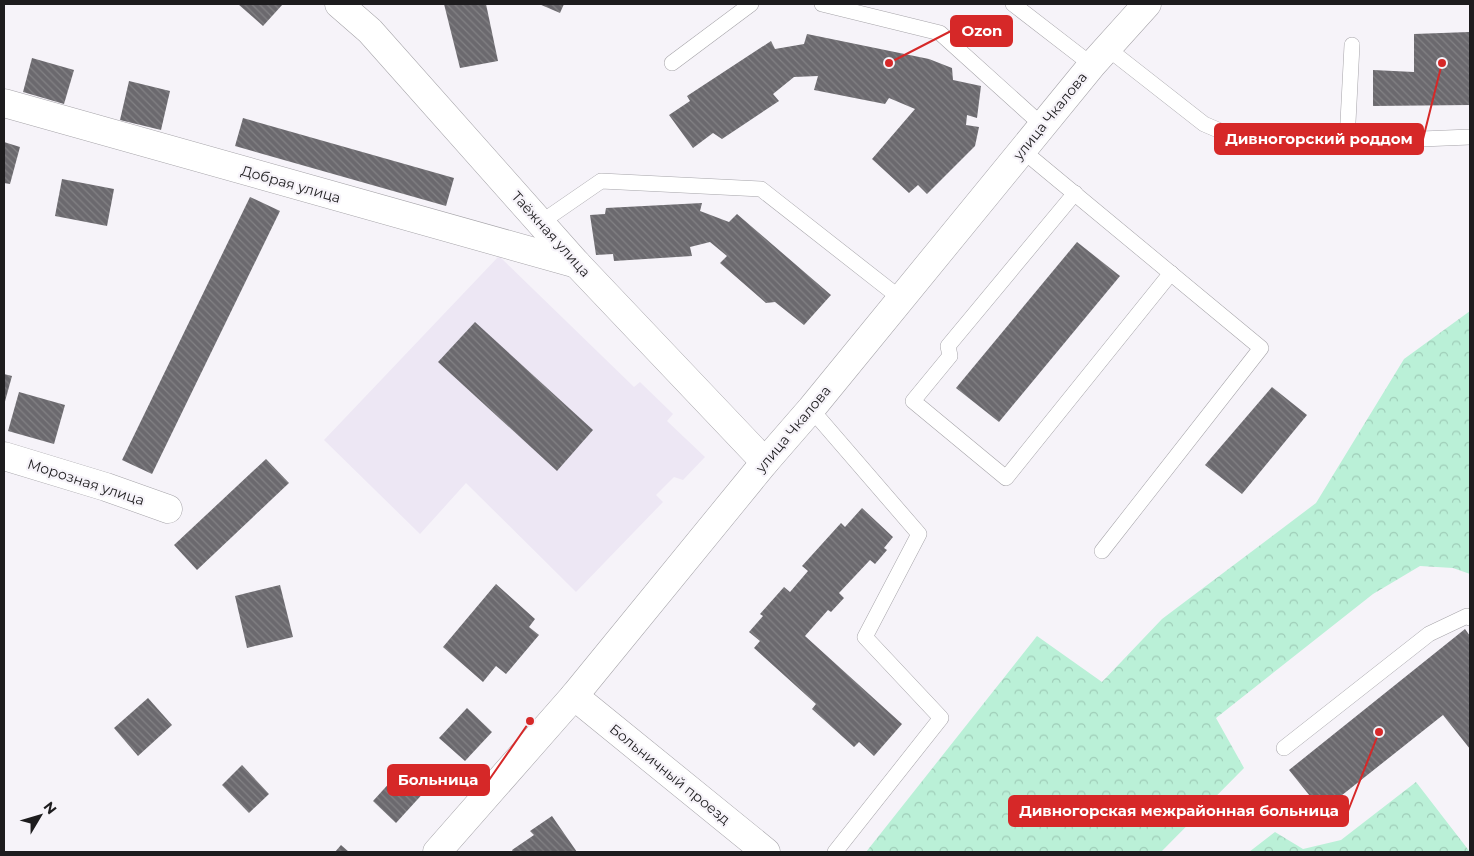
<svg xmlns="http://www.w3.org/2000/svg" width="1474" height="856" viewBox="0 0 1474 856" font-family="Montserrat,sans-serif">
  <defs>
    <pattern id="forest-crowns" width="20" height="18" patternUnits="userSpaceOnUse" patternTransform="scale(1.25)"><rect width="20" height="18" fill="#baf0d7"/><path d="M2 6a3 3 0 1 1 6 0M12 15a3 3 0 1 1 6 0" fill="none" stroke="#9fcdb8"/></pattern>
    <pattern id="building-back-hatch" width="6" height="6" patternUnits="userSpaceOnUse" patternTransform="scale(1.25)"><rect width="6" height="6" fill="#6b696e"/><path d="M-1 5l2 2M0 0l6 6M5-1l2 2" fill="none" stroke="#838285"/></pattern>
  </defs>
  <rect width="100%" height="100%" fill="#f6f3f9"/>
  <polygon fill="#ede7f4" points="499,256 634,387 640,382 673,414 667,421 705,457 683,480 674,477 656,495 663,502 576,592 466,483 420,534 324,440"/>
  <g fill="url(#forest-crowns)">
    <polygon points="1470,311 1470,574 1453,568 1420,566 1373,594 1216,718 1244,768 1161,852 866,852 1037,636 1102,682 1162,619 1316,503 1404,359"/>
    <polygon points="1416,782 1470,852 1249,852 1275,832 1303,849 1341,840"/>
  </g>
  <g fill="url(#building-back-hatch)">
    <polygon points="238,4 283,4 263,26"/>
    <polygon points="444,4 486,4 498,61 460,68"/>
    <polygon points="539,4 564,4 560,13"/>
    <polygon points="1469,32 1470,105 1373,106 1373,70 1414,72 1414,34"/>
    <polygon points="807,34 929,59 952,68 953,80 981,86 977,118 967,115 966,125 979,127 975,146 927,194 918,185 909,193 872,159 915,109 889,98 885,104 814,90 818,76 794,77 773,94 779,101 722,139 713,133 693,148 669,115 690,101 687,96 771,41 775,49 804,44"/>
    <polygon points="32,58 74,70 64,104 23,92"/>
    <polygon points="129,81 170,91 161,130 120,120"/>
    <polygon points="243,118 454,178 446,206 235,146"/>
    <polygon points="4,142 20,147 10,184 4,183"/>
    <polygon points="62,179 114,189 107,226 55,216"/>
    <polygon points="250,197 280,211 152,474 122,460"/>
    <polygon points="702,203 700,211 729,222 737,214 831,295 804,325 775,302 766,303 720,263 727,256 710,242 690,247 692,256 614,261 613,254 596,255 590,215 605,214 606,208"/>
    <polygon points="1077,242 1120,276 999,422 956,388"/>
    <polygon points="475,322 593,430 557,471 438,362"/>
    <polygon points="4,374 12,376 4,405"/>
    <polygon points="1272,387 1307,415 1242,494 1205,465"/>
    <polygon points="19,392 65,405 54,444 8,431"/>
    <polygon points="266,459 289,483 197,570 174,545"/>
    <polygon points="862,508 893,537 884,548 887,550 875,564 870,560 839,593 844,598 831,612 828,610 805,636 902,724 874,756 859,742 854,747 812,709 816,704 754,648 760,641 749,632 763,616 760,614 784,587 790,592 808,571 802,566 841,523 845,527"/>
    <polygon points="496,584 535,619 529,627 539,635 506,674 496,666 483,682 443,647"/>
    <polygon points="280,585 293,637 247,648 235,596"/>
    <polygon points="1465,629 1470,636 1470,749 1443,715 1322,811 1289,770"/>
    <polygon points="148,698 172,725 138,756 114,728"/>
    <polygon points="467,708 492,732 465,761 439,738"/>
    <polygon points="242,765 269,794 249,813 222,785"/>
    <polygon points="404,767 427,789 396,823 373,801"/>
    <polygon points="552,816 577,852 513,852 512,850 534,835 530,831"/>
    <polygon points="341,845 349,852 335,852"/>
  </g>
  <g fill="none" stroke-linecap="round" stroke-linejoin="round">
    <defs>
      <g id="service">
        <polyline points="822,4 940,33 1043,126"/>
        <polyline points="1013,4 1092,65"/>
        <polyline points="1352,45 1347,141 1357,141"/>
        <polyline points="1107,48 1204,124 1225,133 1257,140 1373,141 1470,137"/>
        <polyline points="672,63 751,4"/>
        <polyline points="1022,150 1261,348 1102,551"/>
        <polyline points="1075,193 948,346 950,356 913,401 1006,478 1171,273"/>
        <polyline points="540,223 601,181 761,189 900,298"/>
        <polyline points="811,409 919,534 865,637 941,718 835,852"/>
        <polyline points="1284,748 1429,634 1467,616 1470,618"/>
      </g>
      <g id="minor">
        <polyline points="339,4 370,31 577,264 765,462"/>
        <polyline points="4,103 577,264"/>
        <polyline points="4,456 106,487 168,509"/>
        <polyline points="574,696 766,852"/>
      </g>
      <polyline id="secondary" points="437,852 574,696 765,462 811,409 1092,65 1147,4"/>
    </defs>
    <use href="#service" stroke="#a6a4a9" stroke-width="16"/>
    <use href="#minor" stroke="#a6a4a9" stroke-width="29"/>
    <use href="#secondary" stroke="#a6a4a9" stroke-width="29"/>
    <use href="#service" stroke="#fff" stroke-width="15"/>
    <use href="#minor" stroke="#fff" stroke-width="28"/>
    <use href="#secondary" stroke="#fff" stroke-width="28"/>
  </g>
  <g text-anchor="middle" stroke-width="4.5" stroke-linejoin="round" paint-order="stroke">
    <g font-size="14" fill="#1d1c1e" stroke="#f6f3f9">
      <text transform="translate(1050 116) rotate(-51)" y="5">улица Чкалова</text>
      <text transform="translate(291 184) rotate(16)" y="5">Добрая улица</text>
      <text transform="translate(551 234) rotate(48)" y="5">Таёжная улица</text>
      <text transform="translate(793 429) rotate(-50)" y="5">улица Чкалова</text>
      <text transform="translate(86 482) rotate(18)" y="5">Морозная улица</text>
      <text transform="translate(670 774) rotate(39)" y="5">Больничный проезд</text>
    </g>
  </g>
  <path fill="none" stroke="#d62828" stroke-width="2" d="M889 63L951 31M1442 63L1423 139M530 721L489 780M1379 732L1348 811"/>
  <g fill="#d62828" stroke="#f6f3f9" stroke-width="2">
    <circle cx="889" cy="63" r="5"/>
    <circle cx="1442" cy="63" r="5"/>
    <circle cx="530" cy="721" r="5"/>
    <circle cx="1379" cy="732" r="5"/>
  </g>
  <g fill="#d62828" stroke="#d62828" stroke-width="2">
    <rect x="951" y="16" width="61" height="30" rx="5"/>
    <rect x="1215" y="124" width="208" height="30" rx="5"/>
    <rect x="388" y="765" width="101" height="30" rx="5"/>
    <rect x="1009" y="796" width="339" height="30" rx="5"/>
  </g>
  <g font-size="15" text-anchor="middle" font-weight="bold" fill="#fff">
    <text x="982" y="36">Ozon</text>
    <text x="1319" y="144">Дивногорский роддом</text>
    <text x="438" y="785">Больница</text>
    <text x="1179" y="816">Дивногорская межрайонная больница</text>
  </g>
  <rect width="1474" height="856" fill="none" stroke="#1d1c1e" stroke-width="10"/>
  <g transform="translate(40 816) rotate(52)" stroke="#f6f3f9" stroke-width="4" paint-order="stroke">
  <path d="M0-4L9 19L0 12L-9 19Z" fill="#1d1c1e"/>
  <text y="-8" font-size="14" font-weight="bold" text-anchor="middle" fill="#1d1c1e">N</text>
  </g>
</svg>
